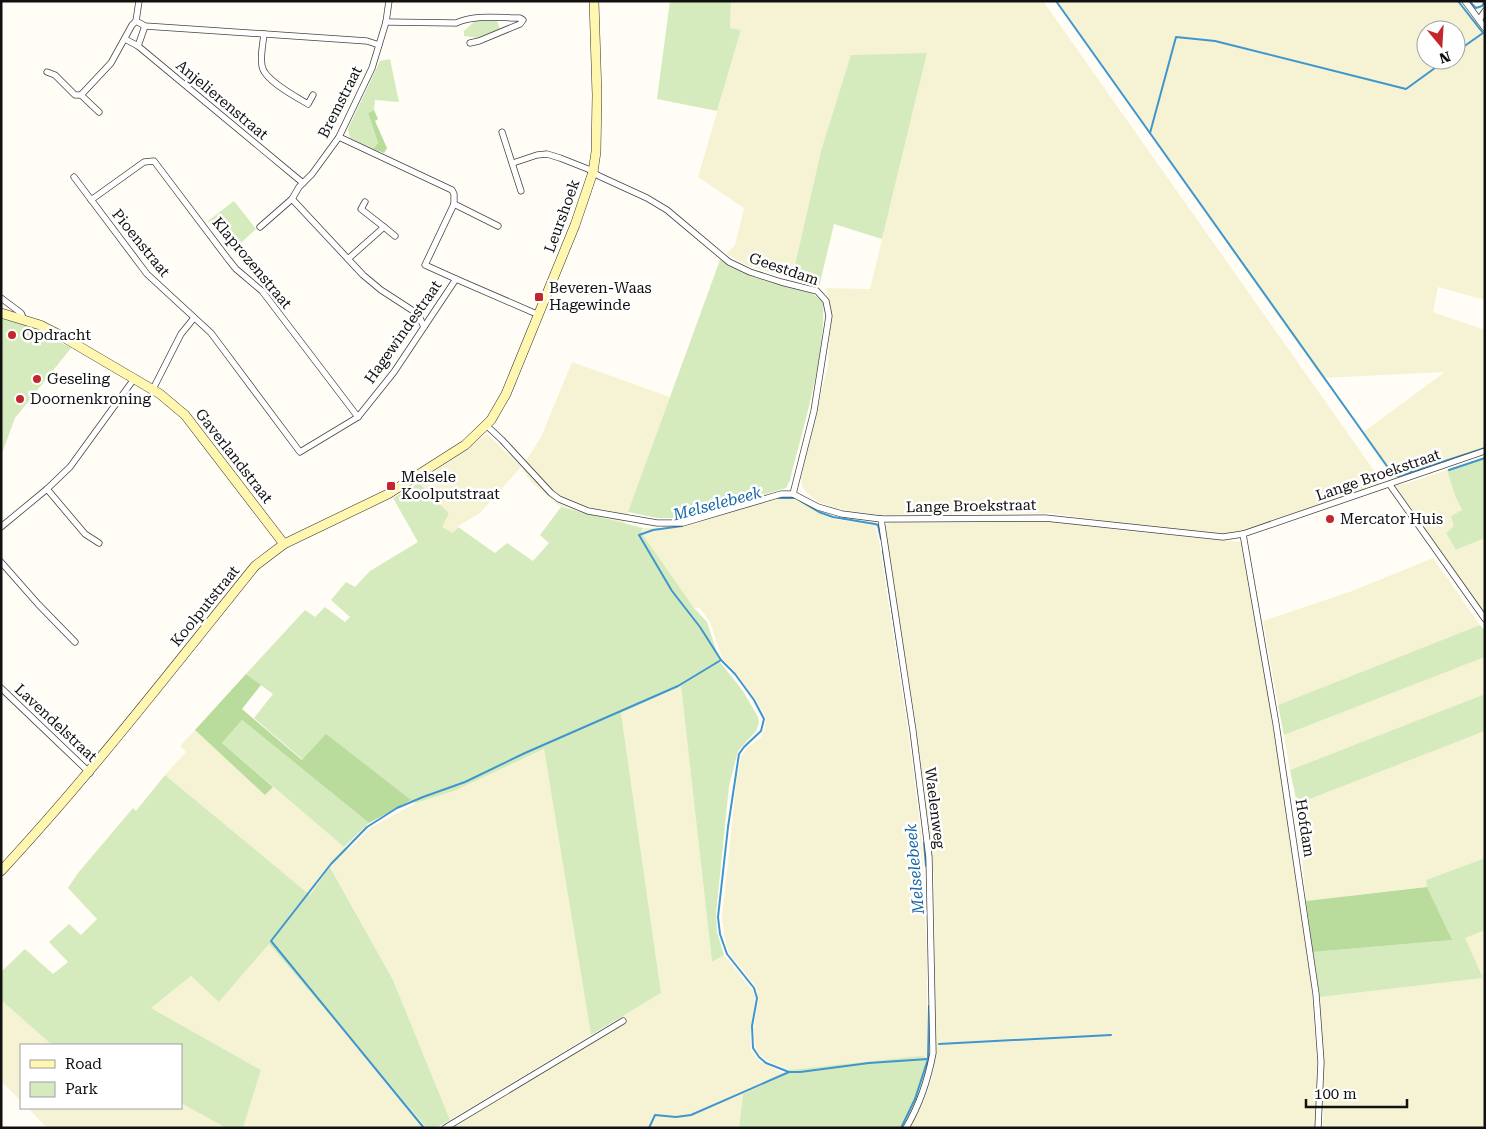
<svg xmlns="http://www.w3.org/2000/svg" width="1486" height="1129" viewBox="0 0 1486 1129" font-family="'Roboto Serif',serif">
  <rect width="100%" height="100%" fill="#fffdf5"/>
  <g fill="#f6f3d4" fill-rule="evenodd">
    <polygon points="731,1 1043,1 1380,479 1379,485 1238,532 1223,534 1126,524 1050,513 878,515 839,509 818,502 807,493 802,486 801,478 828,365 831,312 826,288 870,289 927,53 821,151 792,278 778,275 746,265 726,254 735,245 744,208 698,177 741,30 730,29"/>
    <path d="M1056,1h404l25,32v267l-47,-13 -5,25 52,18v120l-91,30 -32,-47 83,-61 -123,6zM1426,30h30v30h-30z"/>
    <polygon points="572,362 670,397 624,524 561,507 531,482 521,467 480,513 458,526 453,533 441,527 449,513 419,483 487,434 522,467 541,437"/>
    <polygon points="1447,470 1455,496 1462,511 1454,526 1446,533 1456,550 1485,538 1485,614 1442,555 1395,485 1405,484"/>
    <polygon points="780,497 796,499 821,513 834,519 875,525 879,541 908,730 922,840 927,959 927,1057 789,1070 771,1063 759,1054 755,1048 754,1030 758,993 756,987 729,953 725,940 722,917 737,777 741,757 747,748 761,737 765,727 766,718 756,700 736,673 722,658 710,622 700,608 694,608 641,532 643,528 664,528 689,524"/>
    <polygon points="1032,520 1055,521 1129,531 1241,542 1243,545 1292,837 1311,983 1317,1061 1315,1128 910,1128 924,1100 932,1078 936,1057 934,884 932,851 917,732 885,528 886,525 891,522"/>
    <polygon points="1433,558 1480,625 1278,705 1263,621 1352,591"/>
    <polygon points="1485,657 1485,694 1290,770 1284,735"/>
    <polygon points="681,686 712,962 724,955 753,991 755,996 750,1038 751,1050 759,1061 786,1074 743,1094 739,1128 449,1128 617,1025 614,1021 661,993 621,713"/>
    <polygon points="195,730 265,794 273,787 348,850 370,828 416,803 454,791 544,749 591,1035 450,1120 393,980 331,868 310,895 165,775 186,752 180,746"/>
    <polygon points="1485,731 1485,858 1426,880 1427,887 1306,901 1297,804"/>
    <polygon points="1485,930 1485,1128 1323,1128 1324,1059 1320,997 1482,978 1464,938"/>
    <polygon points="269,944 427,1128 243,1128 261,1070 151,1008 191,976 219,1002"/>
    <polygon points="1,1000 52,1045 21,1045 21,1101 1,1081"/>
    <polygon points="181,1103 226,1128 47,1128 28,1108 181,1108"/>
  </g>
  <g fill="#d5ebbd">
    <polygon points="670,1 731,1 730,28 741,30 717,111 657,99"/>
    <polygon points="475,21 497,21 500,29 479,38 464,36 464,31"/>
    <polygon points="927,53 882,239 834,224 819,287 792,278 821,151 851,55"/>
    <polygon points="390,59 399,102 375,100 374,110 368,113 378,143 373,149 350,138 348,129 380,61"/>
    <polygon points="234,201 256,229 232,251 208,221"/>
    <path d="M720,260l36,18 57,16 10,8c3,54 -20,125 -33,178l-4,8 -104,30h-25l-29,-6z"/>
    <polygon points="1,318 32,327 71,348 15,418 1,456"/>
    <polygon points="1485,457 1485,538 1456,550 1446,533 1454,526 1451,516 1462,510 1455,496 1447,470"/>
    <polygon points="419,483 449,513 442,527 453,533 458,527 495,553 507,543 533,561 549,543 540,535 561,507 643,528 641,532 694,608 707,622 720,662 743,691 758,717 759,723 756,731 738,751 729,786 716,914 717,932 724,955 712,962 681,686 621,713 661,993 591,1035 544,749 454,791 416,803 303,760 254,718 273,694 246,674 305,610 315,617 325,607 345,622 350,617 331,600 346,582 355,587 370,571 418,542 393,498"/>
    <polygon points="1480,625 1485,631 1485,657 1284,735 1278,705"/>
    <polygon points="1485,694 1485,731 1297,804 1290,770"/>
    <polygon points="242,720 369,823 344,847 222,743"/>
    <polygon points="165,775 310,895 330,867 393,980 450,1120 436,1128 427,1128 269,944 219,1002 191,976 151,1008 261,1070 243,1128 226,1128 181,1103 181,1045 52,1045 1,1000 1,972 25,949 53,974 68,962 49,942 69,924 81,935 97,919 68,888 78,873 133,808 136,811"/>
    <polygon points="1485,858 1485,930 1465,938 1483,978 1320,997 1313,952 1451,940 1427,887 1426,880"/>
    <path d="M920,1056l10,2c-6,25 -15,47 -27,70h-164l4,-34 43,-20 3,-4z"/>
  </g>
  <g fill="#b9dc9c">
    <polygon points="374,110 378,119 375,121 387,148 384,153 373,149 378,143 368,113"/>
    <polygon points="246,674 261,685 242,709 302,760 326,734 411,800 369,823 242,720 222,743 273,787 265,795 195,730"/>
    <polygon points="1427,887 1452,940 1313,952 1306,901"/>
  </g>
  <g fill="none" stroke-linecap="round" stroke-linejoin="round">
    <g stroke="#3f96cf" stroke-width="2">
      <polyline points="1056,1 1394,476 1399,476 1485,448"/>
      <polyline points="1469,1 1476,8 1482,6 1485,1"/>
      <polyline points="1456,52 1483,33 1458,1"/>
      <polyline points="1150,133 1176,37 1215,41 1406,89 1446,60"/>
      <polyline points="1449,470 1485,458"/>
      <polyline points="778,498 795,498"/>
      <polyline points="799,500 819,512 833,517 875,524 878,525 881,539"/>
      <polyline points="682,526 653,530 639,535 672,591 700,627 721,660 735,674 754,700 764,719 761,731 744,747 739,754 728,827 718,917 720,934 727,954 754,988 757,998 752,1026 753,1048 759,1057 766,1063 789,1072"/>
      <polyline points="883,551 900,660"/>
      <polyline points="924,843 926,866"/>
      <polyline points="939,1044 1111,1035"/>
      <polyline points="424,1128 271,941 331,864 367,827 397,808 423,797 465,782 525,753 678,686 721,660"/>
      <polyline points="649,1128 655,1115 676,1117 691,1115 789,1072 800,1072 869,1063 928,1059"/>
      <polyline points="901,1128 915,1099 928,1059 929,1006"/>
    </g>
    <defs>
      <g id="street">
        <polyline points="1465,1 1485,28"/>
        <polyline points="1479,20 1485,11"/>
        <polyline points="136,21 145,26 367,41 379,45"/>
        <path d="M386,22l70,1c19,-9 44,-5 64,-5l3,2 -3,4 -41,17 -9,2"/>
        <path d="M264,34c-1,10 -4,22 -2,32 2,14 34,31 46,38l5,-9"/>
        <polyline points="125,39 138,46 303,183"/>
        <polyline points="138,46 145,26"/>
        <polyline points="47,72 55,75 75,95 81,95 111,63 132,25 136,21 139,1"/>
        <polyline points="81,95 99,112"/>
        <polyline points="502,132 521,191"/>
        <polyline points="339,137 452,190 454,194 454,204 425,265 456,279"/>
        <polyline points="513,163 537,155 547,154 560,158 588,169 599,176 647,198 667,210 729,262 750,272 781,282 817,291 826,301 829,316 814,411 793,494"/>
        <polyline points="74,177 147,274 211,333 300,452 358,417 394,372 456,279 539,315"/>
        <polyline points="292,199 363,275 381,290 418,314 424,327"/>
        <polyline points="91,200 144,162 154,161 228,259 236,269 262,291 358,417"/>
        <polyline points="365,202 361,209 384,227"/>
        <polyline points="454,204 498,226"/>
        <polyline points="260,227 292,199 299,187 312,174 339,137 372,68 386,22 389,1"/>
        <polyline points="348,259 384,227 395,236"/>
        <polyline points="1,298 21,313 24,320"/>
        <polyline points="153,389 181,334 194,318"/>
        <polyline points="486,425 502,440 551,493 559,499 588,511 657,523 683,523 781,494 793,494 818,507 842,514 881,519 1045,518 1223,537 1243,534 1485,451"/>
        <polyline points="1390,485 1485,619"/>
        <polyline points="47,489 85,534 99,543"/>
        <path d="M881,519l32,212 16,126 4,196c-5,27 -13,51 -27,75"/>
        <polyline points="1,527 47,489 70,467 134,379"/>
        <polyline points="1243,534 1276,724 1316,994 1321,1062 1318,1128"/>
        <polyline points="1,562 38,604 75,642"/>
        <polyline points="1,688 90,773"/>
        <polyline points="445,1128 623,1021"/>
      </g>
      <g id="secondary">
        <polyline points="1,313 40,325 58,334 160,394 185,415 284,544"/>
        <path d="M1,871c90,-97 171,-202 254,-305l29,-22 104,-50 77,-49 26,-25 15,-26 69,-169 18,-53 3,-20 1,-57 -3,-94"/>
      </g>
    </defs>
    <use href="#street" stroke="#444" stroke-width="7"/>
    <use href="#secondary" stroke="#333" stroke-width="10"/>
    <use href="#street" stroke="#fff" stroke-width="5.5"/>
    <use href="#secondary" stroke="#fff6b0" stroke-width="9"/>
  </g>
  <g fill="#c4262e" stroke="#fff" stroke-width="2">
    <rect x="534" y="292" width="10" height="10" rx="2.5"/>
    <circle cx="12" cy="335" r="5"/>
    <circle cx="37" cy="379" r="5"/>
    <circle cx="20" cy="399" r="5"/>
    <rect x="386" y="481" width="10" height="10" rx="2.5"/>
    <circle cx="1330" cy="519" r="5"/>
  </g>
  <g text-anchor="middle" stroke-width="5" stroke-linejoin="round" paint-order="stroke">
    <g font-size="15" fill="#111" stroke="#fff">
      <text transform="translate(222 100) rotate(40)" y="5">Anjelierenstraat</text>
      <text transform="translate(340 102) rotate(-63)" y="5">Bremstraat</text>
      <text transform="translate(562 216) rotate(-70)" y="5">Leurshoek</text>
      <text transform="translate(141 243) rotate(51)" y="5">Pioenstraat</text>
      <text transform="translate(252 263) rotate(50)" y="5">Klaprozenstraat</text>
      <text transform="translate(784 269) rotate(19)" y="5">Geestdam</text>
      <text transform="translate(403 332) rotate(-55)" y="5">Hagewindestraat</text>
      <text transform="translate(234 456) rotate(52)" y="5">Gaverlandstraat</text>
      <text transform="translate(1378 475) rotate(-19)" y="5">Lange Broekstraat</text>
      <text transform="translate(971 506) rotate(-1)" y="5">Lange Broekstraat</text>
      <text transform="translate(205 606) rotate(-51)" y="5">Koolputstraat</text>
      <text transform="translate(56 723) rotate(43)" y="5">Lavendelstraat</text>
      <text transform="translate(935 808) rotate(83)" y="5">Waelenweg</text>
      <text transform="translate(1305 828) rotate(81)" y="5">Hofdam</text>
    </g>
    <g font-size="15" fill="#111" stroke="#fff" text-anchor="start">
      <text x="549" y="293">Beveren-Waas<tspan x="549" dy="17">Hagewinde</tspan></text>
      <text x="22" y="340">Opdracht</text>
      <text x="47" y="384">Geseling</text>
      <text x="30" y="404">Doornenkroning</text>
      <text x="401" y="482">Melsele<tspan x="401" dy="17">Koolputstraat</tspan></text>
      <text x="1340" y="524">Mercator Huis</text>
    </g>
    <g font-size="16" font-style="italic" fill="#1768a6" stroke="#fff">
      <text transform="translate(717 503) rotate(-15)" y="6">Melselebeek</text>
      <text transform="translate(914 869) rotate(-95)" y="6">Melselebeek</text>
    </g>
  </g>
  <rect width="1486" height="1129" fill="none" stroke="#111111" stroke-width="5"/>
  <rect x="20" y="1044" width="162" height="65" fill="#ffffff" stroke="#a0a0a0"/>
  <rect x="30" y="1060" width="25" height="8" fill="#fff6b0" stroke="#a0a0a0"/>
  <text x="65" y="1069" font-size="15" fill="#111111">Road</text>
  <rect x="30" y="1082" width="25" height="15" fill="#d5ebbd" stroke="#a0a0a0"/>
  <text x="65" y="1094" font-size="15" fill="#111111">Park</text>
  <g transform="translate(1441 45) rotate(162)"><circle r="24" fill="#ffffff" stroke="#a0a0a0"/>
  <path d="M0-4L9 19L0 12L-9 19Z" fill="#c4262e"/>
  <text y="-8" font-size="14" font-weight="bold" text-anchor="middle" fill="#111111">N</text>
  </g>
  <path d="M1306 1099v8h101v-8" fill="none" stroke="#111111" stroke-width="2.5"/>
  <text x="1314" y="1099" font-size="15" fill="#111111" stroke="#ffffff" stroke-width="4" paint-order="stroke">100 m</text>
</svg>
